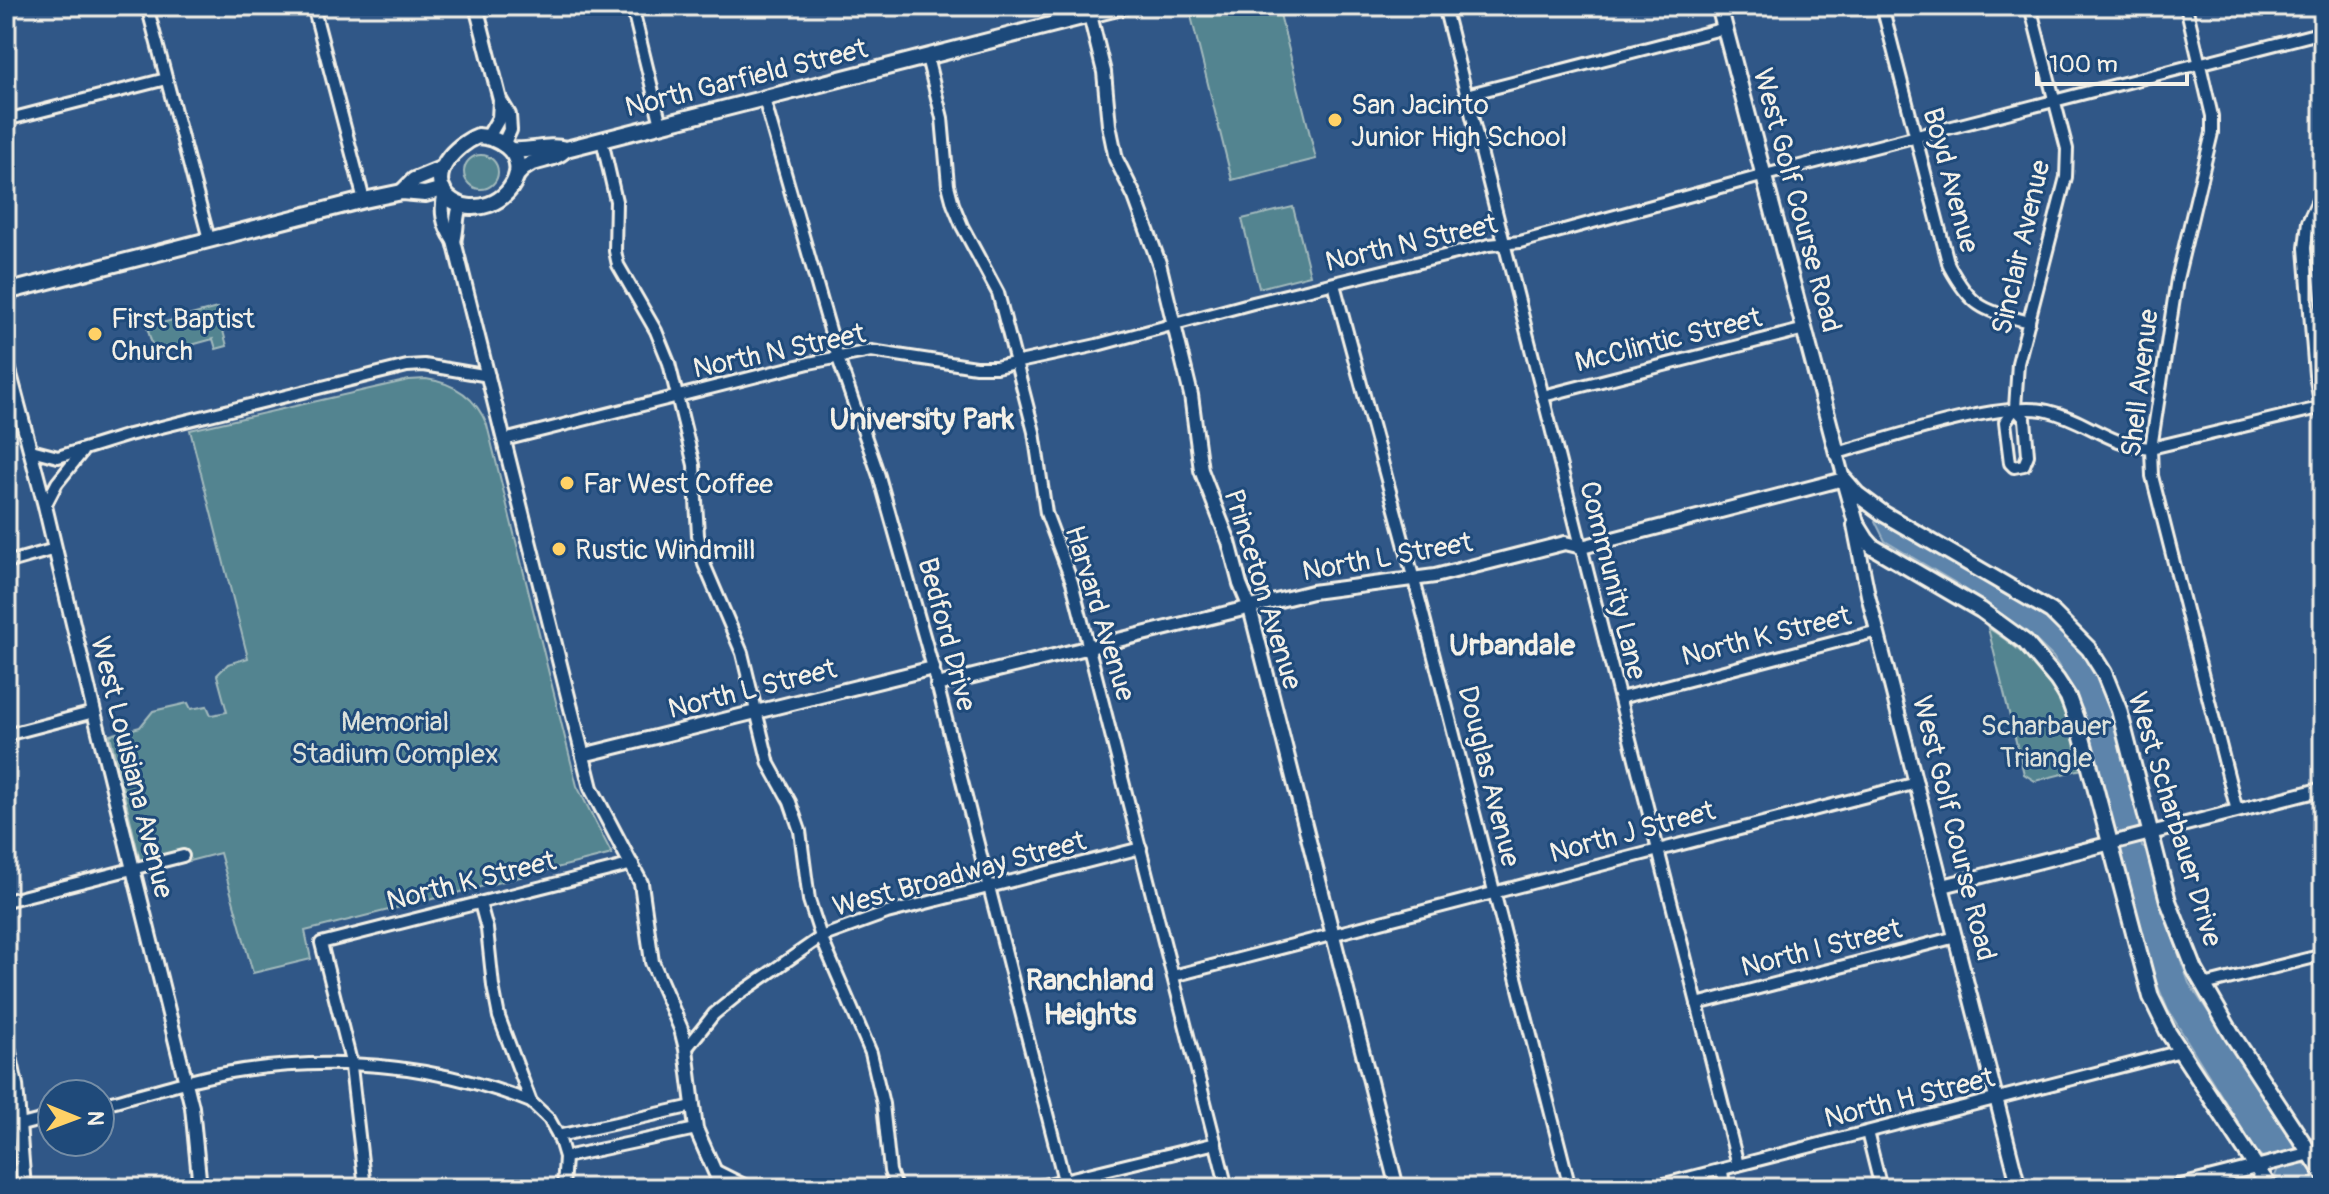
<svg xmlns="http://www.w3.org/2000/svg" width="2329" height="1194" viewBox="0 0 2329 1194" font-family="Pangolin,sans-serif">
  <rect width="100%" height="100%" fill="#305787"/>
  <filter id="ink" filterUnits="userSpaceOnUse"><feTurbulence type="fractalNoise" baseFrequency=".0125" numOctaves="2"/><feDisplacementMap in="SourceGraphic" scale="16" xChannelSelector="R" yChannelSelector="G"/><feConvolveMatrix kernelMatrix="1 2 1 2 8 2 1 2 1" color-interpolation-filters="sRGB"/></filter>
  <g filter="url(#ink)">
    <g fill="#528490" stroke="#a3babc" stroke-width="2">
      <polygon points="1213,6 1278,6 1316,159 1232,180 1190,12"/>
      <circle cx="481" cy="172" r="17"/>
      <polygon points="1293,207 1310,275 1259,288 1242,219"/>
      <polygon points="217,308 227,346 216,349 213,339 155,355 147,327"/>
      <path d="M426,379c29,4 50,19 61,46l90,361 35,68 -307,77 6,28 -58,14 -33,-120 -77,20 -33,-138 30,-8 13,-16 35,-8 3,6 16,-3 4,9 16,-3 -10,-37 11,-11 20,-6 -58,-228 219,-50z"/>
      <path d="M1988,628c60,37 78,74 94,141l-47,12 -11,-7z"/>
    </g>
    <path fill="#5d84ab" stroke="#99b0c3" stroke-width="2" d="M1879,517l128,79c44,16 84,57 101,102 7,20 11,44 17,65 7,28 14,55 17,84l6,3 14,57 27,76 105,157 11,25 8,5 10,18h-41l-7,-12 2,-5 -21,-20 -88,-141 -9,-21 -12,-29 -53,-214 -11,-36 -12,-24 -18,-29 -27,-26 -72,-49 -69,-41 -10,-20z"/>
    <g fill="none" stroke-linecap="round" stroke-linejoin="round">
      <defs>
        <g id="minor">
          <polyline points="147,6 209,239"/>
          <polyline points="313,6 364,200"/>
          <polyline points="632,6 661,125"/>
          <polyline points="1444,6 1738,1165"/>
          <path d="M1882,6l67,260c24,44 35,44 80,56"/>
          <polyline points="2186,6 2212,116 2212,133 2177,279 2151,448 2152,476 2237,811"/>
          <polyline points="927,57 942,118 948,185 953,204 962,226 998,293 1034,432 1046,513 1072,582 1227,1188"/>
          <polyline points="1466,95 1725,28"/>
          <polyline points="764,99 838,358 879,476 933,668 1066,1188"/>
          <polyline points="6,120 166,79"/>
          <polyline points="602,140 616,201 615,251 618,265 656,331 669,363 694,465 698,535 704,564 742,653 769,764 790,802 800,831 809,900 821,937 871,1053 883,1104 890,1171 896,1188"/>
          <polyline points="2323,190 2308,222 2305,248 2315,375 2323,417"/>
          <polyline points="1334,284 1421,606 1570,1188"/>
          <polyline points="1543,396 1805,329"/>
          <polyline points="2015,408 2018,363 2066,177 2067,149 2030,6"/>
          <polygon points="2015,408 2025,419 2028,455 2024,465 2014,467 2010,463 2005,422"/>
          <polyline points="504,440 809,363 871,351 976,367 996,367 1097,345 1253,303 1489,245 1520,242 1765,175 2323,32"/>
          <polyline points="31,450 58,457 129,435 407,366 424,365 489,376"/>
          <path d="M1844,479l-7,-26c51,-14 162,-53 211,-42 39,9 59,34 103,37l172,-41"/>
          <polyline points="45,506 57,483 82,452"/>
          <polyline points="6,563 55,549"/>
          <polyline points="1620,698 1878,631"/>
          <polyline points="6,735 94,712"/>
          <polyline points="6,901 183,856"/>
          <polyline points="480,903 487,929 493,986 499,1017 531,1102 549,1119 559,1137 565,1157 563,1188"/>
          <polyline points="1173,976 1917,783"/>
          <polyline points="2204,985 2323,955"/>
          <polyline points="1697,1004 1956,937"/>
          <polyline points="686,1049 714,1014 735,997 821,937 887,913 1141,848"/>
          <path d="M100,1105c47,-12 95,-28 143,-35 98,-14 195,-5 288,32"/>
          <polyline points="6,1129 52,1117"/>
          <polyline points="1867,1132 1881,1188"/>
          <polyline points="558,1136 693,1106"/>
          <polyline points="565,1157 696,1129"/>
          <polyline points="1722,1170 1724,1188"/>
          <polyline points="716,1171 750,1188"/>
          <polyline points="365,1188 350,1058 321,943 633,864"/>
          <polyline points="1031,1188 1216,1143"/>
          <polyline points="1649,1188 2181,1051"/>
        </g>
        <g id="tertiary">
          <polyline points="476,6 500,100 509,115 510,130 503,145"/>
          <polyline points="1092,6 1090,15 1104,72 1109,125 1116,159 1135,197 1159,263 1191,395 1201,470 1229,542 1240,584 1250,608 1397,1188"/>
          <polyline points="488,137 499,118 500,100"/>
          <path d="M445,192c-5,19 -2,33 9,49l137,547 50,95 11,79 29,67 5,20 10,80 26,59"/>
          <path d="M454,241c4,-13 1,-25 7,-37"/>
          <polyline points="6,359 45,506 94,712 192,1107 200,1188"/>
          <polyline points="1854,525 1868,595 2019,1188"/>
          <polyline points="937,685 1312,592 1435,576 1565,543 1582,547 1844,479 1846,487"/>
          <polyline points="583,755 933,668"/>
          <polyline points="1943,886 2323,789"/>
          <polyline points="6,1038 16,1085 24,1188"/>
          <polyline points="2173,1188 2323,1150"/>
        </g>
        <g id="secondary">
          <polyline points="1719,6 1837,453"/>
          <path d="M478,136c19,1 43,14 39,37 -6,30 -45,45 -68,25 -25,-22 8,-54 29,-62z"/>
          <path d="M511,150c20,2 36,-6 55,-1"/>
          <path d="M517,175c16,-20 33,-10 49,-26l559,-143"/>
          <polyline points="402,192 414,180 443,168"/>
          <polyline points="6,292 364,200 402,192 425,194 443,189"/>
          <polyline points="1844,479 1857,494 1884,514 2051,611 2089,649 2104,673 2119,710 2168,901 2195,970 2233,1036 2323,1173"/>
          <polyline points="1845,484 1856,523 1866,539 1873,547 1981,610 2025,642 2057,680 2068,697 2080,730 2151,997 2168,1032 2270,1188"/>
        </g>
      </defs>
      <use href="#minor" stroke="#f4f1e8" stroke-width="16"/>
      <use href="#tertiary" stroke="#f4f1e8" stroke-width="18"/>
      <use href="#secondary" stroke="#f4f1e8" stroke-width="20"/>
      <use href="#minor" stroke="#1f4a7a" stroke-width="10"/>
      <use href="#tertiary" stroke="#1f4a7a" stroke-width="12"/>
      <use href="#secondary" stroke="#1f4a7a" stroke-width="14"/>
    </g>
  </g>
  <g fill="#ffd166" stroke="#1f4a7a" stroke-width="3">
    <circle cx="1335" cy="120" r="8"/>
    <circle cx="95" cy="334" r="8"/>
    <circle cx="567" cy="483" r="8"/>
    <circle cx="559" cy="549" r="8"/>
  </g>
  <g text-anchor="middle" stroke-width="6" stroke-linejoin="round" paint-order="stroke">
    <g font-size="28" fill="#f4f1e8" stroke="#1f4a7a">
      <text transform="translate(746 77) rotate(-14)" y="10">North Garfield Street</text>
      <text transform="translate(1952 180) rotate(75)" y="10">Boyd Avenue</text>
      <text transform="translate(1798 200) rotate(75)" y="10">West Golf Course Road</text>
      <text transform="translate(1411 242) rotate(-13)" y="10">North N Street</text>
      <text transform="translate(2020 247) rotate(-77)" y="10">Sinclair Avenue</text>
      <text transform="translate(1668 339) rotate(-14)" y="10">McClintic Street</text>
      <text transform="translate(779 350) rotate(-12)" y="10">North N Street</text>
      <text transform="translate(2139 383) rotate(-83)" y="10">Shell Avenue</text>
      <text transform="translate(1387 556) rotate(-10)" y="10">North L Street</text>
      <text transform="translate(1614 580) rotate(76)" y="10">Community Lane</text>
      <text transform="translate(1264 589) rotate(73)" y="10">Princeton Avenue</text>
      <text transform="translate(1101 613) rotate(73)" y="10">Harvard Avenue</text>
      <text transform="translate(948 634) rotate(75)" y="10">Bedford Drive</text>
      <text transform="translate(1766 635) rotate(-14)" y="10">North K Street</text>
      <text transform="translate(752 688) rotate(-14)" y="10">North L Street</text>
      <text transform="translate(133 767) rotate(76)" y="10">West Louisiana Avenue</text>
      <text transform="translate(1490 776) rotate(76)" y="10">Douglas Avenue</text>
      <text transform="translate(2176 819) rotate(73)" y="10">West Scharbauer Drive</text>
      <text transform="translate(1955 828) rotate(76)" y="10">West Golf Course Road</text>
      <text transform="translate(1632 831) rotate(-15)" y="10">North J Street</text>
      <text transform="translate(959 873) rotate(-15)" y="10">West Broadway Street</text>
      <text transform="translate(471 880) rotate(-14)" y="10">North K Street</text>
      <text transform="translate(1821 947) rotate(-14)" y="10">North I Street</text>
      <text transform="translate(1909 1097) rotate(-14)" y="10">North H Street</text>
    </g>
    <g font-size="28" fill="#f4f1e8" stroke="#1f4a7a" text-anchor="start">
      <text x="1351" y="114">San Jacinto<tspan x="1351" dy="32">Junior High School</tspan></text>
      <text x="111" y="328">First Baptist<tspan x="111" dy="32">Church</tspan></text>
      <text x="583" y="493">Far West Coffee</text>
      <text x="575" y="559">Rustic Windmill</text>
    </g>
    <g font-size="28" fill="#dce1db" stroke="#1f4a7a">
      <text x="395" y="731">Memorial<tspan x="395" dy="32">Stadium Complex</tspan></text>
      <text x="2046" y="735">Scharbauer<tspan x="2046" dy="32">Triangle</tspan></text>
    </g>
    <g font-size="30" font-weight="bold" fill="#f4f1e8" stroke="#1f4a7a">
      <text x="922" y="429">University Park</text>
      <text x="1512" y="655">Urbandale</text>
      <text x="1090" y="990">Ranchland<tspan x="1090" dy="34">Heights</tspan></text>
    </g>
  </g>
  <rect width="2329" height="1194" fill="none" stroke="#1f4a7a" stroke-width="32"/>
  <rect x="16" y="16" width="2297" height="1162" fill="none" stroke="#f4f1e8" stroke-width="3" filter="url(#ink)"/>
  <g transform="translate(76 1118) rotate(91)"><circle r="38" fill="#1f4a7a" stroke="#748da6" stroke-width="2"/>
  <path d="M0-6L14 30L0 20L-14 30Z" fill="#ffd166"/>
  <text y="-12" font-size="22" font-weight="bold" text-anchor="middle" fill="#f4f1e8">N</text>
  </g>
  <path d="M2037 72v12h150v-12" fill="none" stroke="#f4f1e8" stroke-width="4"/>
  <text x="2049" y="72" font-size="24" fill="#f4f1e8" stroke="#1f4a7a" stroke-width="6" paint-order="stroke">100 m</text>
</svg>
